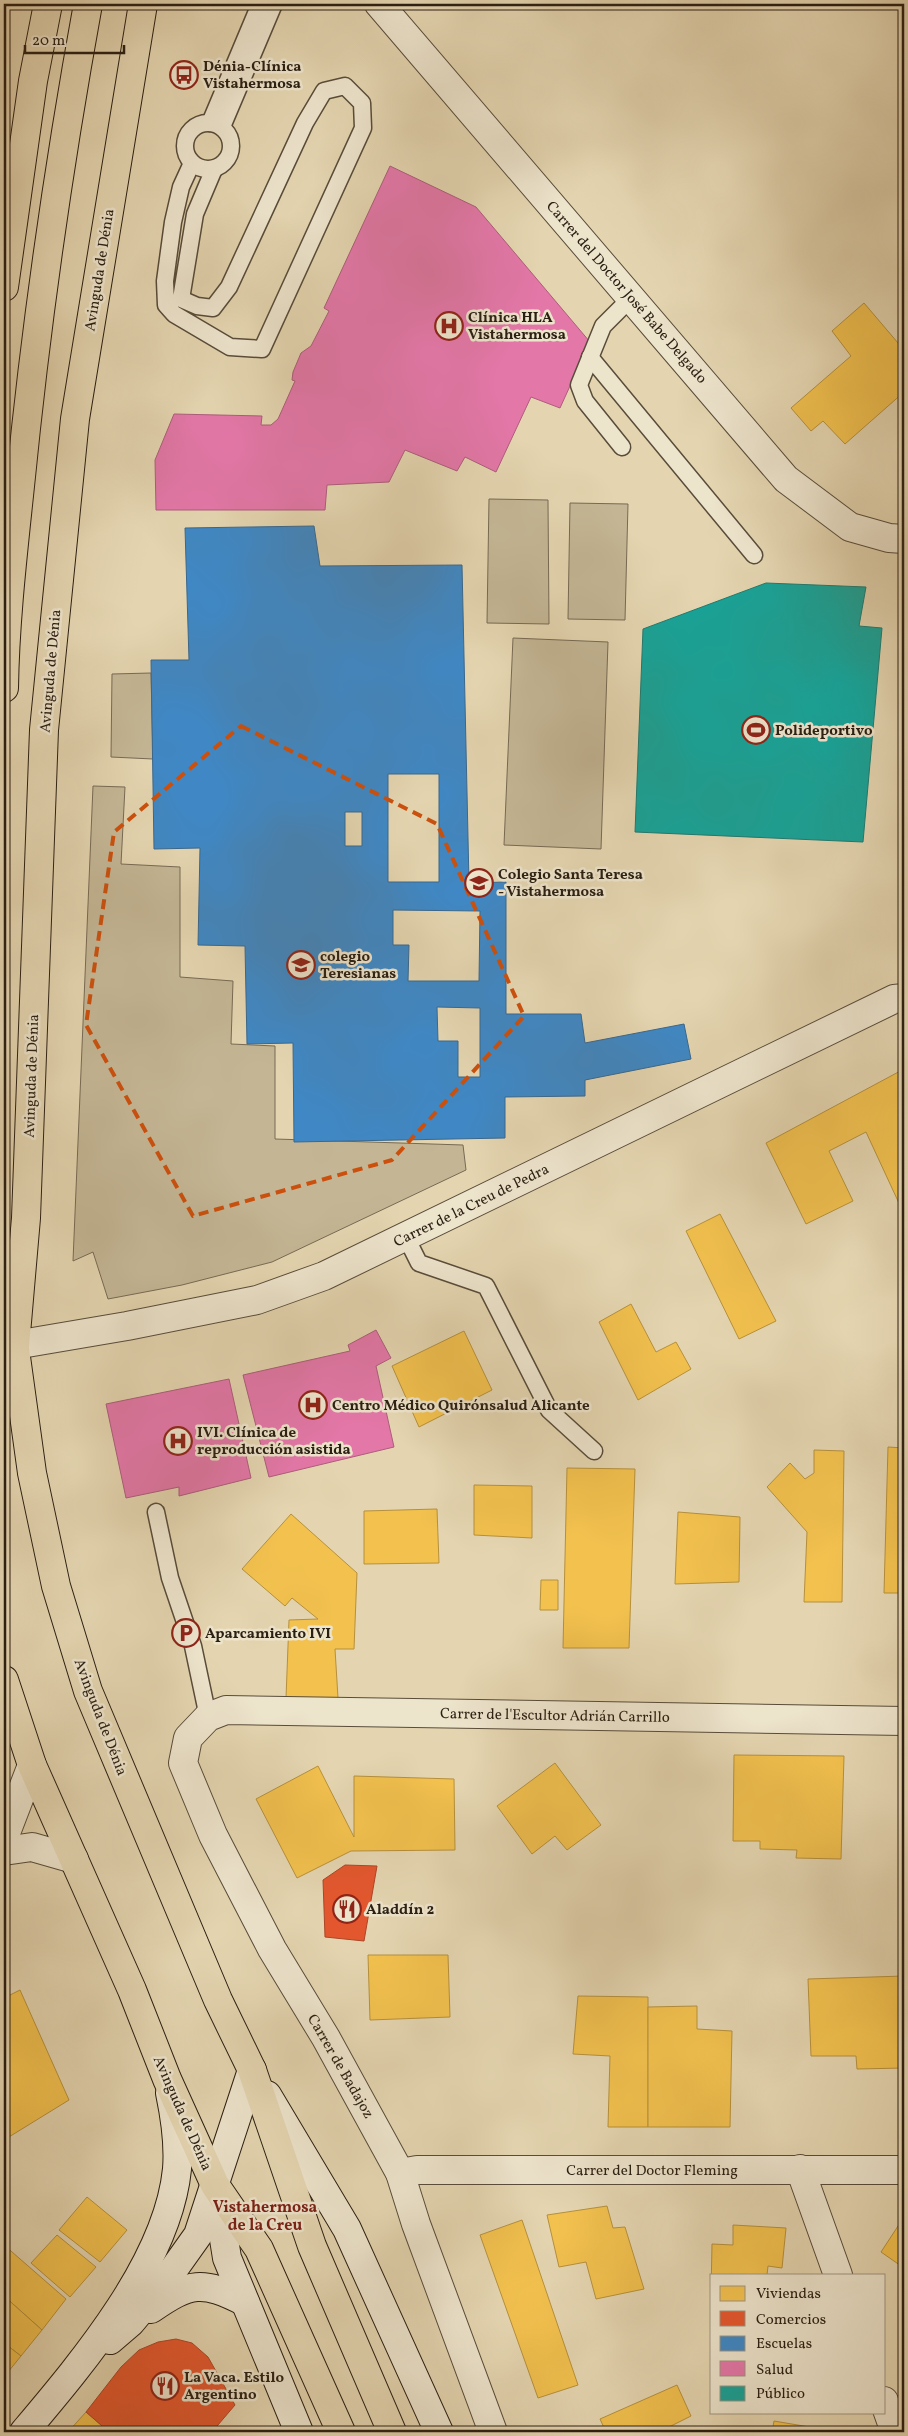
<svg xmlns="http://www.w3.org/2000/svg" width="908" height="2436" viewBox="0 0 908 2436" font-family="Vollkorn,serif">
  <rect width="100%" height="100%" fill="#e4d5b0"/>
  <filter id="stains"><feTurbulence type="fractalNoise" baseFrequency=".004" numOctaves="4"/><feColorMatrix values="0 0 0 0 .2 0 0 0 0 .09 0 0 0 0 .02 0 0 0 .5 -.17"/></filter>
  <radialGradient id="worn" r=".72"><stop offset=".6" stop-color="#630" stop-opacity="0"/><stop offset="1" stop-color="#630" stop-opacity=".3"/></radialGradient>
  <g fill="#c4b695" stroke="#776a54">
    <polygon points="489,499 548,500 549,624 487,623"/>
    <polygon points="570,503 628,504 625,620 568,619"/>
    <polygon points="513,638 608,642 601,849 504,845"/>
    <polygon points="151,673 153,759 111,757 112,674"/>
    <polygon points="93,786 125,787 121,864 180,867 180,977 233,981 231,1044 275,1046 275,1139 463,1145 466,1170 272,1262 182,1285 108,1299 93,1252 73,1261"/>
  </g>
  <g fill="#f2c14e" stroke="#b6903c">
    <polygon points="864,303 904,350 904,392 845,444 823,421 811,431 791,408 851,356 832,331"/>
    <polygon points="904,1069 904,1214 866,1132 829,1151 853,1201 806,1224 766,1143"/>
    <polygon points="720,1214 776,1321 739,1339 686,1231"/>
    <polygon points="631,1304 656,1352 676,1342 691,1369 638,1400 599,1322"/>
    <polygon points="464,1331 492,1390 419,1427 392,1366"/>
    <polygon points="888,1447 904,1448 904,1593 884,1593"/>
    <polygon points="814,1450 844,1451 842,1602 804,1602 807,1532 767,1487 790,1463 805,1479 814,1473"/>
    <polygon points="567,1468 635,1469 629,1648 563,1648"/>
    <polygon points="474,1485 532,1486 532,1538 474,1535"/>
    <polygon points="437,1509 439,1563 364,1564 364,1511"/>
    <polygon points="678,1512 740,1517 739,1582 675,1584"/>
    <polygon points="291,1514 357,1573 354,1649 335,1649 338,1698 286,1698 289,1620 318,1619 292,1598 285,1606 242,1569"/>
    <polygon points="541,1580 558,1580 558,1610 540,1610"/>
    <polygon points="734,1755 844,1756 841,1859 796,1858 797,1850 760,1849 760,1841 733,1841"/>
    <polygon points="555,1763 601,1825 567,1850 555,1836 532,1854 497,1806"/>
    <polygon points="318,1766 354,1837 354,1776 454,1779 455,1850 351,1851 297,1878 256,1799"/>
    <polygon points="368,1955 448,1955 450,2017 370,2020"/>
    <polygon points="904,1976 904,2068 857,2069 856,2056 811,2056 808,1979"/>
    <polygon points="20,1990 69,2100 4,2140 4,1998"/>
    <polygon points="578,1996 648,1997 648,2127 608,2127 610,2056 573,2054"/>
    <polygon points="697,2006 697,2029 732,2031 730,2127 648,2127 648,2007"/>
    <polygon points="87,2197 127,2230 100,2262 59,2230"/>
    <polygon points="607,2206 613,2228 625,2227 644,2289 596,2299 586,2262 559,2267 547,2215"/>
    <polygon points="522,2220 578,2385 538,2398 480,2235"/>
    <polygon points="902,2220 904,2222 904,2268 881,2252"/>
    <polygon points="733,2225 786,2228 782,2268 768,2266 767,2275 712,2275 711,2295 712,2244 733,2245"/>
    <polygon points="57,2235 96,2267 70,2297 31,2263"/>
    <polygon points="4,2245 66,2299 42,2330 4,2296"/>
    <polygon points="4,2296 42,2330 21,2356 4,2343"/>
    <polygon points="4,2343 21,2356 4,2377"/>
    <polygon points="677,2385 691,2416 659,2432 606,2432 600,2419"/>
    <polygon points="86,2412 109,2432 68,2432"/>
    <polygon points="774,2421 839,2432 772,2432"/>
  </g>
  <g fill="#e4572e" stroke="#ac4626">
    <polygon points="345,1865 377,1866 364,1941 325,1937 323,1880"/>
    <polygon points="176,2339 192,2343 208,2357 235,2405 212,2432 109,2432 86,2412 121,2367 139,2350 158,2342"/>
  </g>
  <path fill="#3f88c5" stroke="#39688f" fill-rule="evenodd" d="M314,526l6,40 142,-1 7,318 37,-1v132h75l4,29 99,-19 7,35 -106,21v16l-80,1v41l-211,4 -1,-99 -46,1 -2,-98 -47,-1 2,-97 -46,1 -3,-189h38l-4,-132zM388,774h51v108h-51zM345,812h17v34h-17zM393,910l87,1 -1,70h-71l1,-36h-16zM437,1007l43,1v69h-22v-36h-20z"/>
  <g fill="#e377a8" stroke="#ac5d7b">
    <polygon points="390,166 476,207 590,342 560,408 531,397 496,472 465,457 457,471 405,450 389,482 327,485 325,510 156,510 155,460 174,414 262,416 261,425 271,425 278,419 295,381 292,380 293,372 301,353 311,346 329,311 324,308"/>
    <polygon points="376,1330 391,1358 376,1366 394,1447 269,1477 243,1375 350,1351 348,1345"/>
    <polygon points="229,1379 251,1478 179,1496 179,1487 126,1498 106,1404"/>
  </g>
  <polygon fill="#17a398" stroke="#1d7b70" points="766,583 866,587 859,626 882,628 863,842 635,832 643,629"/>
  <g fill="none" stroke-linecap="round" stroke-linejoin="round">
    <defs>
      <g id="service">
        <circle cx="208" cy="146" r="23"/>
        <polyline points="210,123 260,4"/>
        <polyline points="222,127 274,4"/>
        <polyline points="192,163 181,187 173,222 165,281 166,305 174,314 230,347 262,349 363,128 362,103 345,86 324,91 305,123 229,287 213,308 197,306 181,299 195,214 214,169"/>
        <polyline points="590,357 754,555"/>
        <polyline points="622,447 585,401 579,385 603,326 632,297"/>
        <polyline points="406,1237 419,1263 486,1286 549,1410 594,1451"/>
        <polyline points="156,1512 170,1578 193,1646 208,1717"/>
      </g>
      <g id="minor">
        <polyline points="379,4 786,479 850,527 889,538 904,539"/>
        <polyline points="4,1344 15,1345 127,1326 257,1300 324,1276 894,999 904,998"/>
        <polyline points="4,1838 32,1765"/>
        <polyline points="4,1851 32,1847 74,1859"/>
        <polyline points="800,2169 838,2275"/>
        <polyline points="400,2173 417,2170 904,2170"/>
        <polyline points="884,2401 895,2432"/>
        <polyline points="493,2432 416,2224 400,2173 326,2038 272,1949 213,1835 183,1763 188,1738 208,1717 226,1710 904,1721"/>
      </g>
      <g id="secondary">
        <polyline points="267,2095 347,2229 439,2432"/>
        <polyline points="216,2189 227,2258 299,2432"/>
        <path d="M151,2309c39,-27 51,-29 94,-7"/>
        <polyline points="110,2340 131,2322 166,2280 198,2235 252,2070"/>
        <path d="M24,2432c59,-70 144,-170 153,-263 2,-25 -2,-52 -7,-76"/>
      </g>
      <g id="primary">
        <polyline points="4,287 33,81 48,4"/>
        <path d="M4,688c1,-67 9,-135 16,-202 16,-162 39,-323 68,-482"/>
        <polyline points="12,1328 32,1473 56,1586 88,1691 218,2000 252,2070 312,2246 392,2432"/>
        <polyline points="15,1345 26,1218 44,730 75,419 143,4"/>
        <polyline points="4,1680 32,1765 132,1990 167,2079 215,2185 259,2249 341,2432"/>
      </g>
    </defs>
    <use href="#service" stroke="#584c3a" stroke-width="19"/>
    <use href="#minor" stroke="#584c3a" stroke-width="30"/>
    <use href="#secondary" stroke="#2a1f12" stroke-width="30"/>
    <use href="#primary" stroke="#2a1f12" stroke-width="30"/>
    <use href="#service" stroke="#ede4cc" stroke-width="16"/>
    <use href="#minor" stroke="#ede4cc" stroke-width="28"/>
    <use href="#secondary" stroke="#ede4cc" stroke-width="28"/>
    <use href="#primary" stroke="#e4d5b0" stroke-width="28"/>
  </g>
  <path fill="none" stroke="#cc500d" stroke-width="4" stroke-dasharray="10 6" stroke-linejoin="round" d="M241,726l196,98 87,192 -132,144 -199,56 -107,-191 28,-193z"/>
  <defs>
    <symbol id="bus-ring" viewBox="-11 -11 22 22"><circle r="9.5" fill="#ede4cc" stroke="#8f2418" stroke-width="1.5"/><path d="M-5-6H5V4H4V6H2V4H-2V6H-4V4H-5ZM-3.5-4V0h7V-4ZM-3.5 1.2v1.5H-2V1.2ZM2 1.2v1.5H3.5V1.2Z" fill="#8f2418"/></symbol>
    <symbol id="hospital-ring" viewBox="-11 -11 22 22"><circle r="9.5" fill="#ede4cc" stroke="#8f2418" stroke-width="1.5"/><path d="M-5-5h3v3.5h4V-5h3V5h-3V1.5h-4V5h-3Z" fill="#8f2418"/></symbol>
    <symbol id="stadium-ring" viewBox="-11 -11 22 22"><circle r="9.5" fill="#ede4cc" stroke="#8f2418" stroke-width="1.5"/><path d="M0-5a6.5 5 0 1 0 0 10a6.5 5 0 1 0 0-10ZM-3.5-1.8h7v3.6h-7Z" fill="#8f2418"/></symbol>
    <symbol id="school-ring" viewBox="-11 -11 22 22"><circle r="9.5" fill="#ede4cc" stroke="#8f2418" stroke-width="1.5"/><path d="M0-5L7-2L0 1L-7-2ZM-4 1L0 2.5L4 1V4Q0 6-4 4Z" fill="#8f2418"/></symbol>
    <symbol id="parking-ring" viewBox="-11 -11 22 22"><circle r="9.5" fill="#ede4cc" stroke="#8f2418" stroke-width="1.5"/><path d="M-3.5-5.5H1a3.5 3.5 0 0 1 0 7H-1V5.5H-3.5ZM-1-3.4V-.6H.8a1.4 1.4 0 0 0 0-2.8Z" fill="#8f2418"/></symbol>
    <symbol id="restaurant-ring" viewBox="-11 -11 22 22"><circle r="9.5" fill="#ede4cc" stroke="#8f2418" stroke-width="1.5"/><path d="M-5-6h1v4h1v-4h1v4h1v-4h1v5L-1.5 .5V6h-2V.5L-5-1ZM5-6V6H3V1.5H1.5Q1.5-4 5-6Z" fill="#8f2418"/></symbol>
  </defs>
  <g fill-rule="evenodd">
    <use href="#bus-ring" x="168" y="59" width="32" height="32"/>
    <use href="#hospital-ring" x="433" y="310" width="32" height="32"/>
    <use href="#stadium-ring" x="740" y="714" width="32" height="32"/>
    <use href="#school-ring" x="463" y="867" width="32" height="32"/>
    <use href="#school-ring" x="285" y="949" width="32" height="32"/>
    <use href="#hospital-ring" x="297" y="1389" width="32" height="32"/>
    <use href="#hospital-ring" x="162" y="1425" width="32" height="32"/>
    <use href="#parking-ring" x="170" y="1617" width="32" height="32"/>
    <use href="#restaurant-ring" x="331" y="1893" width="32" height="32"/>
    <use href="#restaurant-ring" x="149" y="2370" width="32" height="32"/>
  </g>
  <g text-anchor="middle" stroke-width="5" stroke-linejoin="round" paint-order="stroke">
    <g font-size="15" font-weight="bold" fill="#2a1f12" stroke="#ede4cc" text-anchor="start">
      <text x="203" y="71">Dénia-Clínica<tspan x="203" dy="17">Vistahermosa</tspan></text>
      <text x="468" y="322">Clínica HLA<tspan x="468" dy="17">Vistahermosa</tspan></text>
      <text x="775" y="735">Polideportivo</text>
      <text x="498" y="879">Colegio Santa Teresa<tspan x="498" dy="17">- Vistahermosa</tspan></text>
      <text x="320" y="961">colegio<tspan x="320" dy="17">Teresianas</tspan></text>
      <text x="332" y="1410">Centro Médico Quirónsalud Alicante</text>
      <text x="197" y="1437">IVI. Clínica de<tspan x="197" dy="17">reproducción asistida</tspan></text>
      <text x="205" y="1638">Aparcamiento IVI</text>
      <text x="366" y="1914">Aladdín 2</text>
      <text x="184" y="2382">La Vaca. Estilo<tspan x="184" dy="17">Argentino</tspan></text>
    </g>
    <g font-size="15" fill="#2a1f12" stroke="#ede4cc">
      <text transform="translate(99 270) rotate(-81)" y="5">Avinguda de Dénia</text>
      <text transform="translate(627 292) rotate(49)" y="5">Carrer del Doctor José Babe Delgado</text>
      <text transform="translate(50 671) rotate(-85)" y="5">Avinguda de Dénia</text>
      <text transform="translate(31 1076) rotate(-88)" y="5">Avinguda de Dénia</text>
      <text transform="translate(471 1205) rotate(-26)" y="5">Carrer de la Creu de Pedra</text>
      <text transform="translate(555 1715) rotate(1)" y="5">Carrer de l'Escultor Adrián Carrillo</text>
      <text transform="translate(101 1717) rotate(69)" y="5">Avinguda de Dénia</text>
      <text transform="translate(341 2066) rotate(60)" y="5">Carrer de Badajoz</text>
      <text transform="translate(183 2113) rotate(66)" y="5">Avinguda de Dénia</text>
      <text x="652" y="2175">Carrer del Doctor Fleming</text>
    </g>
    <g font-size="16" font-weight="bold" fill="#7a1f14" stroke="#ede4cc">
      <text x="265" y="2212">Vistahermosa<tspan x="265" dy="18">de la Creu</tspan></text>
    </g>
  </g>
  <rect width="908" height="2436" fill="none" stroke="#e4d5b0" stroke-width="20"/>
  <rect x="5" y="5" width="898" height="2426" fill="none" stroke="#2a1f12" stroke-width="2.5"/>
  <rect x="10" y="10" width="888" height="2416" fill="none" stroke="#2a1f12"/>
  <rect x="710" y="2274" width="175" height="140" fill="#ede4cc" stroke="#9f9582"/>
  <rect x="720" y="2286" width="25" height="15" fill="#f2c14e" stroke="#9f9582"/>
  <text x="756" y="2298" font-size="15" fill="#2a1f12">Viviendas</text>
  <rect x="720" y="2311" width="25" height="15" fill="#e4572e" stroke="#9f9582"/>
  <text x="756" y="2324" font-size="15" fill="#2a1f12">Comercios</text>
  <rect x="720" y="2336" width="25" height="15" fill="#3f88c5" stroke="#9f9582"/>
  <text x="756" y="2348" font-size="15" fill="#2a1f12">Escuelas</text>
  <rect x="720" y="2361" width="25" height="15" fill="#e377a8" stroke="#9f9582"/>
  <text x="756" y="2374" font-size="15" fill="#2a1f12">Salud</text>
  <rect x="720" y="2386" width="25" height="15" fill="#17a398" stroke="#9f9582"/>
  <text x="756" y="2398" font-size="15" fill="#2a1f12">Público</text>
  <path d="M25 45v8h99v-8" fill="none" stroke="#2a1f12" stroke-width="2.5"/>
  <text x="32" y="45" font-size="15" fill="#2a1f12" stroke="#ede4cc" stroke-width="4" paint-order="stroke">20 m</text>
  <rect width="100%" height="100%" filter="url(#stains)"/>
  <rect width="100%" height="100%" fill="url(#worn)"/>
</svg>
